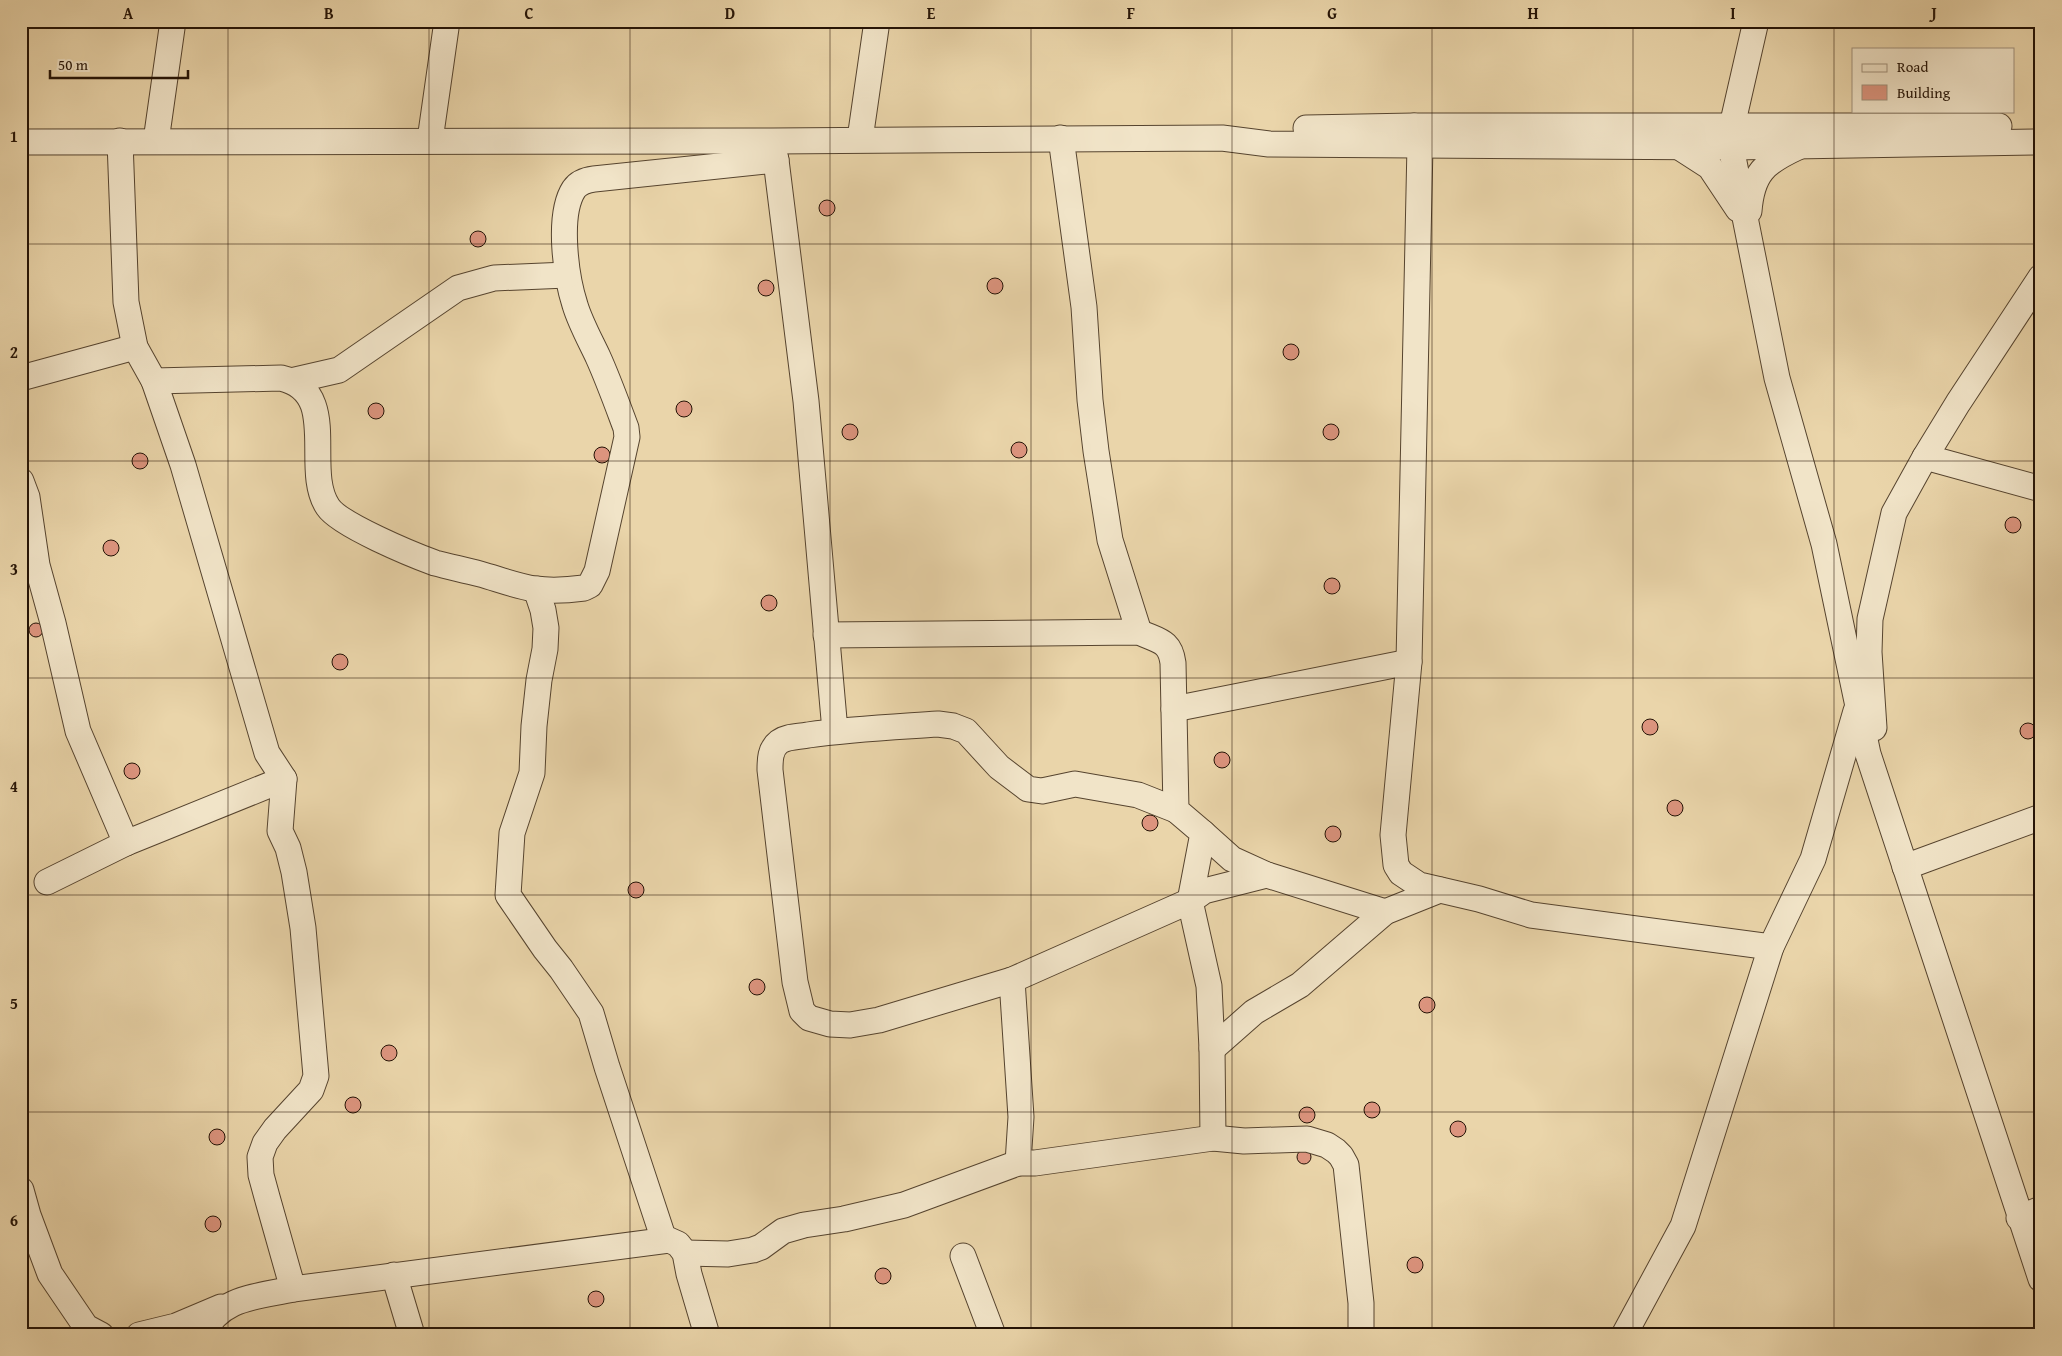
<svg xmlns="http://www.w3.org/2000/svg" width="2062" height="1356" viewBox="0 0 2062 1356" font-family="'Gentium Book Plus',serif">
  <rect width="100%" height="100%" fill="#ead5aa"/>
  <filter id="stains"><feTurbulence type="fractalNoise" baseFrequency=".004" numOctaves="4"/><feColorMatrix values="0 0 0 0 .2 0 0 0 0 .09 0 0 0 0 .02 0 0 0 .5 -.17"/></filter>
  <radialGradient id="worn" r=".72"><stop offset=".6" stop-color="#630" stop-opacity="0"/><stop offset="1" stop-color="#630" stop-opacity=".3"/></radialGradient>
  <g fill="#dc947e" stroke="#241306">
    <circle cx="827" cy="208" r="8"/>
    <circle cx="478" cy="239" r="8"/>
    <circle cx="995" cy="286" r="8"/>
    <circle cx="766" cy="288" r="8"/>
    <circle cx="1291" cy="352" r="8"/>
    <circle cx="684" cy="409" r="8"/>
    <circle cx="376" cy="411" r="8"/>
    <circle cx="850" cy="432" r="8"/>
    <circle cx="1331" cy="432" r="8"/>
    <circle cx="1019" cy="450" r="8"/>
    <circle cx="602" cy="455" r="8"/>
    <circle cx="140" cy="461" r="8"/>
    <circle cx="2013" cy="525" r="8"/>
    <circle cx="111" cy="548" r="8"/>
    <circle cx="1332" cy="586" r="8"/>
    <circle cx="769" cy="603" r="8"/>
    <circle cx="36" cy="630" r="7"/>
    <circle cx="340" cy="662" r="8"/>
    <circle cx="1650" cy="727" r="8"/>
    <circle cx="2028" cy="731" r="8"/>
    <circle cx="1222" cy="760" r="8"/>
    <circle cx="132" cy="771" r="8"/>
    <circle cx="1675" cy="808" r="8"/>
    <circle cx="1150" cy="823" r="8"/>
    <circle cx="1333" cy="834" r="8"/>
    <circle cx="636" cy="890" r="8"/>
    <circle cx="757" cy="987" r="8"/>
    <circle cx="1427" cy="1005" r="8"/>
    <circle cx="389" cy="1053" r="8"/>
    <circle cx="353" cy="1105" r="8"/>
    <circle cx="1372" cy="1110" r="8"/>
    <circle cx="1307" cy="1115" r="8"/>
    <circle cx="1458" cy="1129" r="8"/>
    <circle cx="217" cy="1137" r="8"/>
    <circle cx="1304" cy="1157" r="7"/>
    <circle cx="213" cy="1224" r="8"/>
    <circle cx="1415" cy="1265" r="8"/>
    <circle cx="883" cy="1276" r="8"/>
    <circle cx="596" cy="1299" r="8"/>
  </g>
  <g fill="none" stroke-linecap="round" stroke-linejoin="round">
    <defs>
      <g id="minor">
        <polyline points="1756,21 1732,126 1731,147 1777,378 1824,544 1868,754 2041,1279"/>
        <polyline points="1414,126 1420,145 1409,662 1393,835 1396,865 1401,873 1419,885 1479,899 1531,915 1771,947"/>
        <polyline points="1306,128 1414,126 1999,126"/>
        <polyline points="1061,138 1084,307 1090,400 1096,451 1110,540 1139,632"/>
        <polyline points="860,139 877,21"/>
        <polyline points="430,140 447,21"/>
        <polyline points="120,141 126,302 135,347 154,381 183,465 267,753 284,779 280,831 288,848 294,872 303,928 316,1076 311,1090 275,1129 265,1143 260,1157 261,1175 267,1197 293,1289 669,1240 678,1244 685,1253 689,1274 707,1335"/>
        <polyline points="156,141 173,21"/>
        <polyline points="21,142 772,141 1222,138 1269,144 1731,147 2041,142"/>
        <polyline points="772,143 776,160 806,401 835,731"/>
        <polyline points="1679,147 1710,167 1738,209"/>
        <path d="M1749,211c3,-38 16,-49 49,-64"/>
        <polyline points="21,378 135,347"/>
        <path d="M154,381l127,-3c61,14 21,91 47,129 12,18 85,48 107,56 15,4 30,7 45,11 18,5 36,12 55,15 15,2 34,1 49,-1l6,-3 7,-14 30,-134 -1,-9c-9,-24 -18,-49 -28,-71 -8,-17 -18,-35 -23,-52 -9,-28 -18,-90 -1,-116 5,-7 12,-9 20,-10l182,-19"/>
        <polyline points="291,381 339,370 458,288 494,278 567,275"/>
        <polyline points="1925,457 2041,489"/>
        <polyline points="21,481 27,497 37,565 53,623 78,731 126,843"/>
        <polyline points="536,589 543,610 546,628 545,649 539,680 534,726 532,773 512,833 508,895 545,949 561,969 591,1013 607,1067 664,1240"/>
        <path d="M826,635l313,-3c19,9 31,8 34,31l3,147 27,23 -13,68 19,85 3,63 1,89"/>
        <polyline points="1174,709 1409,662"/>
        <polyline points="1874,728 1869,652 1870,619 1894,513 1925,457 1958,403 2041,277"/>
        <path d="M1176,810l-38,-15 -63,-11 -33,7 -14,-2 -29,-22 -33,-36 -13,-5 -15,-2c-43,3 -87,5 -130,11 -9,2 -21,1 -29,7 -9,7 -9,18 -9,28l25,212 7,29 7,7 21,6 20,1 29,-5 133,-40 178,-79 14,-10 63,-16"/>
        <polyline points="1203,833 1232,859 1267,875 1385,912"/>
        <polyline points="1905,867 2041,817"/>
        <polyline points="47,882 126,843 284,779"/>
        <polyline points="1012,980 1021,1117 1018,1163"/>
        <polyline points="1212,1049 1254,1012 1300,985 1385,912 1440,890"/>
        <polyline points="21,1190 28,1215 50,1274 86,1327 101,1335"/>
        <polyline points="2019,1218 2041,1209"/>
        <polyline points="685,1253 728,1254 753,1250 761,1247 783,1231 804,1225 844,1219 904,1205 1018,1163 1035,1163 1213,1138 1244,1141 1307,1139 1327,1145 1336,1151 1341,1156 1346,1165 1361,1303 1361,1335"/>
        <polyline points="963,1256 993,1335"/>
        <polyline points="394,1275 412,1335"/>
        <polyline points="139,1335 176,1326 221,1307"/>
        <path d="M202,1335c18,-38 54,-38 91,-46"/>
        <polyline points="1624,1335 1683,1226 1771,947 1813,859 1856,711"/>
      </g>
    </defs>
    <use href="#minor" stroke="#56442f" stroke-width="27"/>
    <use href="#minor" stroke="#f1e4c8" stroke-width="25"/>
  </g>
  <path fill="none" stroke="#241306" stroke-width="1" stroke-opacity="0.55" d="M228,21v1314M429,21v1314M630,21v1314M830,21v1314M1031,21v1314M1232,21v1314M1432,21v1314M1633,21v1314M1834,21v1314M21,244h2020M21,461h2020M21,678h2020M21,895h2020M21,1112h2020"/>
  <rect width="2062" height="1356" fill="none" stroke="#ead5aa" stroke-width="55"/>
  <rect x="1852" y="48" width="162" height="65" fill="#f1e4c8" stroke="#9f907a"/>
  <rect x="1862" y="64" width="25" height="8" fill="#f1e4c8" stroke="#9f907a"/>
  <text x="1897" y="72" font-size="15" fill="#241306">Road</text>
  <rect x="1862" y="85" width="25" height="15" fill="#dc947e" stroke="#9f907a"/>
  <text x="1897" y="98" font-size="15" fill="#241306">Building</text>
  <path d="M50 70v8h138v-8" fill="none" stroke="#241306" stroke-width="2.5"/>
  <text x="58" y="70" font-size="15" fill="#241306" stroke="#f1e4c8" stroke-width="4" paint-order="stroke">50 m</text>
  <rect x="28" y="28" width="2006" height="1300" fill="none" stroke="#241306" stroke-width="2"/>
  <g font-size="16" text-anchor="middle" font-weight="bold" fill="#241306">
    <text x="128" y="19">A</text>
    <text x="329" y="19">B</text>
    <text x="529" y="19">C</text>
    <text x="730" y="19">D</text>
    <text x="931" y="19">E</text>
    <text x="1131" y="19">F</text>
    <text x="1332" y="19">G</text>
    <text x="1533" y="19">H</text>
    <text x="1733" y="19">I</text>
    <text x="1934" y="19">J</text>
    <text x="14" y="142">1</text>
    <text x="14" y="358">2</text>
    <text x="14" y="575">3</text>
    <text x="14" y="792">4</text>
    <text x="14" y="1009">5</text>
    <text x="14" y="1226">6</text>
  </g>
  <rect width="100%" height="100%" filter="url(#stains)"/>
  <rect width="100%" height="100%" fill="url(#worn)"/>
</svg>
